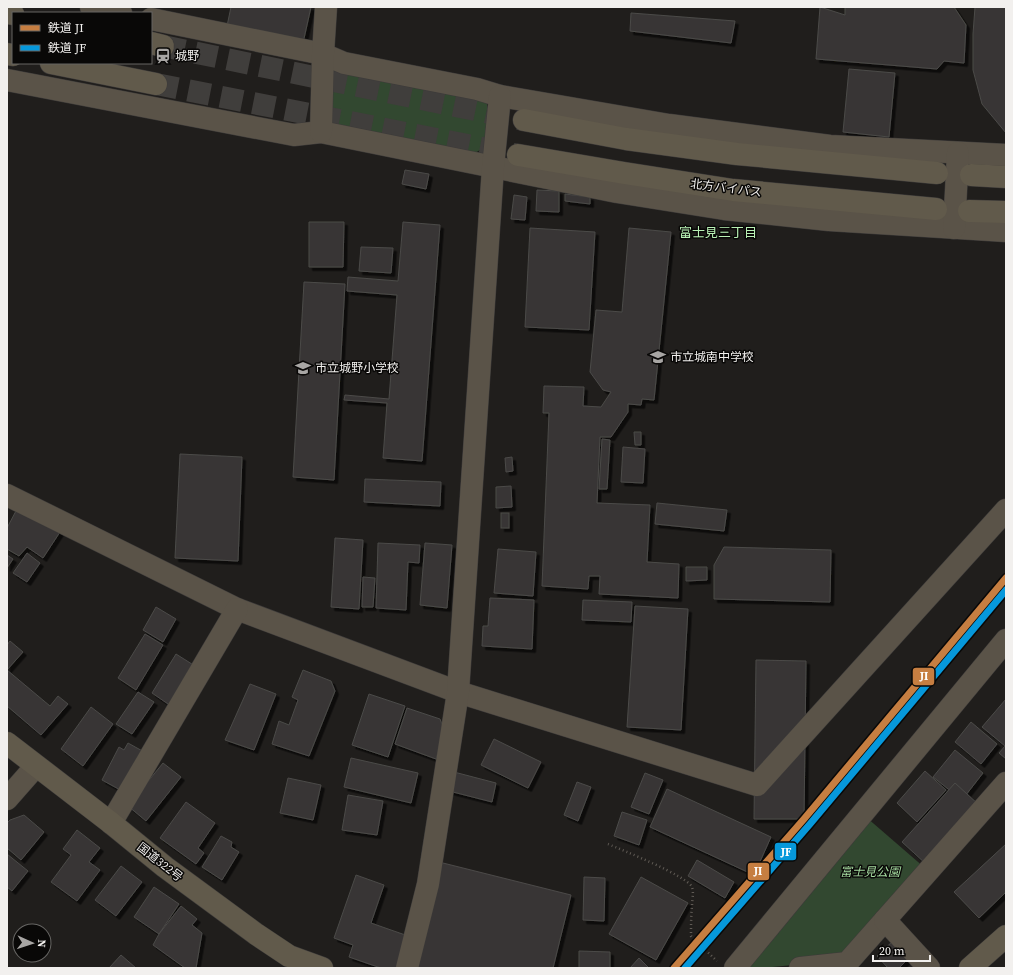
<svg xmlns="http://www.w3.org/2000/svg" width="1013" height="975" viewBox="0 0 1013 975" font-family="'Source Serif 4','Noto Sans JP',serif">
  <defs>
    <filter id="shadow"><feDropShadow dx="3.5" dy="3.5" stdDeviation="0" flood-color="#0009"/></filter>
  </defs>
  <rect width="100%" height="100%" fill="#201e1c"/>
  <g fill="#324830">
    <polygon points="340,72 484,101 487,104 487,110 485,142 480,150 473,154 334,125 332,117 333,80 336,75"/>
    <polygon points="866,817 925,868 845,960 761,968 740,968"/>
  </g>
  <g fill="#383635" stroke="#4b4a48" filter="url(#shadow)">
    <polygon points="231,7 311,7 303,43 227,26"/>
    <polygon points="820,7 845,15 845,7 954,7 966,25 964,63 944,61 937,69 816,59"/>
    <polygon points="975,7 1006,7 1006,133 982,104 973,70 973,34"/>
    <polygon points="631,13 735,21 731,43 630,31"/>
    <polygon points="849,69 895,73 889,137 843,132"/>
    <polygon points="405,170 429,174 426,189 402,184"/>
    <polygon points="537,190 559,191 559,212 536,211"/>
    <polygon points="565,194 590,197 590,204 565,201"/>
    <polygon points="514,195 527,197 525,220 511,219"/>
    <polygon points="309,222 344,222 343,267 309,267"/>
    <polygon points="403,222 440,225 422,461 383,458 387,403 344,400 345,395 389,399 397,295 347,291 348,277 398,281"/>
    <polygon points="530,228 595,232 589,330 525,327"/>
    <polygon points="629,228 671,232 654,400 642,399 641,405 628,404 628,412 611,437 600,437 597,503 650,505 647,562 679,564 678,598 599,594 600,576 589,576 588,589 542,586 549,413 543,413 544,386 584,387 583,406 601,407 611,392 603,390 590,372 596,310 622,312"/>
    <polygon points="361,247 393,248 391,273 359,271"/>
    <polygon points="304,282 345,284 334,480 293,477"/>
    <polygon points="634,432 641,432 641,445 635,445"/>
    <polygon points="602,439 610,440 607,489 599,489"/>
    <polygon points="623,447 645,449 643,483 621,482"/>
    <polygon points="180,454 242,457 238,561 175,558"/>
    <polygon points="512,457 513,471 506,472 505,458"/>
    <polygon points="365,479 441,482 440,506 364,502"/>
    <polygon points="511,486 512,507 496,508 496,487"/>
    <polygon points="657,503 727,510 724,531 655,524"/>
    <polygon points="17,509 60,532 43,558 27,547 19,556 7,549 7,528"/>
    <rect x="501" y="513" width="8" height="15"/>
    <polygon points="335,538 363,540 359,609 331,607"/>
    <polygon points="378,543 420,545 419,563 408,562 406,610 376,608"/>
    <polygon points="425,543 452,545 447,608 420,605"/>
    <polygon points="724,547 831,550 830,602 714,599 714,565"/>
    <polygon points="498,549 536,552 533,596 494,593"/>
    <polygon points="27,553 40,563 27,582 13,573"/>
    <polygon points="7,555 13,559 7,568"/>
    <polygon points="686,567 707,567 707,580 686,581"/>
    <polygon points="363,577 375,578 373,607 362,607"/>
    <polygon points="490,598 534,600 532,649 482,646 483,626 488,626"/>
    <polygon points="583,600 632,602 631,622 582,620"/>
    <polygon points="635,606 688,609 681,730 627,727"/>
    <polygon points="156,607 176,619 163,642 143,630"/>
    <polygon points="145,634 163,645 136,690 118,678"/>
    <polygon points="10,641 23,652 7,670 50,706 58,696 68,704 41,735 7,706 7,645"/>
    <polygon points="176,654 195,666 171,706 152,693"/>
    <polygon points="756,660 806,661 804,819 754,819"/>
    <polygon points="303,670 331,681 335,691 309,756 272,744 279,721 289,725 298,700 292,697"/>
    <polygon points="250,684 276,694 254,750 225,740"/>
    <polygon points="138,692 154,702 132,734 116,724"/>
    <polygon points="369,694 405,706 388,757 352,745"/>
    <polygon points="1006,699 1006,759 999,753 1005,746 982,727"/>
    <polygon points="91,707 113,724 83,766 61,749"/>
    <polygon points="407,708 440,719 445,732 436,759 395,744"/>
    <polygon points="971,722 997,744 981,764 955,742"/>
    <polygon points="494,739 541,762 528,788 481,765"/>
    <polygon points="128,743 146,753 124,792 102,780 119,747 124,750"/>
    <polygon points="955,750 983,773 962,800 933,777"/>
    <polygon points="351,758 418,773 411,803 344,787"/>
    <polygon points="163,763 181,777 146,821 128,806"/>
    <polygon points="925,771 946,790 917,822 897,803"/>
    <polygon points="454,772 496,783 492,802 449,791"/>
    <polygon points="645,773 663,780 649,814 631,807"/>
    <polygon points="288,778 321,785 313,820 280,813"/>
    <polygon points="577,782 591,787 578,821 564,815"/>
    <polygon points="955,783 979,805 926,864 902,842"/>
    <polygon points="667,789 771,837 754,875 650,827"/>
    <polygon points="348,795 383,801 377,835 342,830"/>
    <polygon points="186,802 215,823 198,848 204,853 196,864 160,838"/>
    <polygon points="622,812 647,820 639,845 614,836"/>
    <polygon points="24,815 44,832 21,860 7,848 7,823 10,820"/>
    <polygon points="77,830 100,848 89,862 100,870 77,901 51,882 71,855 63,849"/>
    <polygon points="221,836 232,842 231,847 239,852 222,880 202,867"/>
    <polygon points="1006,844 1006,892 979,918 954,892"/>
    <polygon points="7,854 28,871 12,891 7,887"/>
    <polygon points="697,860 734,882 725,898 688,876"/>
    <polygon points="439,862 571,895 553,968 412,968"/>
    <polygon points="121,866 142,882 116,916 95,900"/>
    <polygon points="356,875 384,885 371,923 411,937 400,968 381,968 349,957 353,945 334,938"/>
    <polygon points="584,877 605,878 604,921 583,920"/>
    <polygon points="641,877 688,903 656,960 609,934"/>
    <polygon points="154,887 179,904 159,934 134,917"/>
    <polygon points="181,906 197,919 192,925 202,933 196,968 185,968 153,945 159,934"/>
    <polygon points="895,939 911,956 899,968 888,968 877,956"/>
    <polygon points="579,951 610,952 610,968 579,968"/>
    <polygon points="121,955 136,968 109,968"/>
    <polygon points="639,958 649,968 630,968"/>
  </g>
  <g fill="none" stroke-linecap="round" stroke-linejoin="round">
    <g stroke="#403e3c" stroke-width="22" stroke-dasharray="22 11" stroke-linecap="butt">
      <polyline points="163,46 524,120"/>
      <polyline points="156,84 518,155"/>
    </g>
    <defs>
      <g id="minor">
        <polyline points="91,7 121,13"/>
        <polyline points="151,19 323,54 344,63 477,89 500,96 669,125 830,146 1006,155"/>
        <polyline points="7,80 294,135 321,132 617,192 724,209 829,220 1006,231"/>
        <polyline points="321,132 323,54 326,7"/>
        <polyline points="954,228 958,153"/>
        <polyline points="7,495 237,609 458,692 757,785 1006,510"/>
        <polyline points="7,799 36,766"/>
        <polyline points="111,823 237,609"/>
        <polyline points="407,968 428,884 458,692 493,167 500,96"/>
        <polyline points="735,968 1006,640"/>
        <polyline points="800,968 847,963 885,920"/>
        <polyline points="929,968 885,920 1006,783"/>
      </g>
      <g id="highway">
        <polyline points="7,13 13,14"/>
        <polyline points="151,43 163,46"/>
        <polyline points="7,54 13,55"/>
        <polyline points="51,63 156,84"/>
        <polyline points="524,120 626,139 737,154 937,173"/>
        <polyline points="518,155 624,173 733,190 936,209"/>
        <polyline points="971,175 1006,177"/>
        <polyline points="969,211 1006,212"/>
        <polyline points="7,743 111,823 165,867 256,934 289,956 322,968"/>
        <polyline points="970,968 1006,936"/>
      </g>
    </defs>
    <use href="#minor" stroke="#3d3b3a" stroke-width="23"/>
    <use href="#highway" stroke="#3d3b3a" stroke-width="23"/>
    <path stroke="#605b55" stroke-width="2.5" stroke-dasharray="1 3" stroke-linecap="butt" d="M608,844c14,6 79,32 84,43 2,6 0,13 0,19 -1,10 -1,20 -1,30l26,25"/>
    <use href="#minor" stroke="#5a5348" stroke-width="22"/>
    <use href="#highway" stroke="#615a4b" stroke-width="22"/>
    <defs>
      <polyline id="rail-1" points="674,968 804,819 1006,578"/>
      <polyline id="rail-2" points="685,968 810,824 1006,590"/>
    </defs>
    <use href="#rail-1" stroke="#090807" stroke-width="10"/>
    <use href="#rail-2" stroke="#090807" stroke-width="10"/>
    <use href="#rail-1" stroke="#c67e41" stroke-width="7"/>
    <use href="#rail-2" stroke="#0698db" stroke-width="7"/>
  </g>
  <defs>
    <symbol id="station-bare" viewBox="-9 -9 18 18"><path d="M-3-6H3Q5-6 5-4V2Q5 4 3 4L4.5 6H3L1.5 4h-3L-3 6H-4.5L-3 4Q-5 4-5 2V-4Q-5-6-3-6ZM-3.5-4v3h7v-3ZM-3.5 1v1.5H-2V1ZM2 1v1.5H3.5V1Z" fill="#a8a6a4" stroke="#090807" stroke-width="2.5" paint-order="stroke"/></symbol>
    <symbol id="school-bare" viewBox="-9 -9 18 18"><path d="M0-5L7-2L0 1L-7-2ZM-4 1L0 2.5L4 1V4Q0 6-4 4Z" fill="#a8a6a4" stroke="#090807" stroke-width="2.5" paint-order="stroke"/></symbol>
  </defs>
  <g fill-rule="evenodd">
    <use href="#station-bare" x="152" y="45" width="22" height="22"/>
    <use href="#school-bare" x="647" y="346" width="22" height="22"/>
    <use href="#school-bare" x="292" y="357" width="22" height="22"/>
  </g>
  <g text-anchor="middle" stroke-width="3" stroke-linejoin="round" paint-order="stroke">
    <g font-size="12" fill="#f2f0ee" stroke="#090807" text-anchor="start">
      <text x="175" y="60">城野</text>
      <text x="670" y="361">市立城南中学校</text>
      <text x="315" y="372">市立城野小学校</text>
    </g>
    <g font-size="12" fill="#f2f0ee" stroke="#090807">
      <text transform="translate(726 188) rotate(7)" y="4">北方バイパス</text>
      <text transform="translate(160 862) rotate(38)" y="4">国道322号</text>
    </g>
    <g font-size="12" font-style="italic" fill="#a6dca1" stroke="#090807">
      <text x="870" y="876">富士見公園</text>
    </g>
    <g font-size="13" fill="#b9f1b5" stroke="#090807">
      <text x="718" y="237">富士見三丁目</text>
    </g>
  </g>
  <g stroke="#090807" stroke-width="1.5">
    <rect x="912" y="667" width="23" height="19" rx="4" fill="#c67e41"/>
    <rect x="774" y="842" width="23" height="19" rx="4" fill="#0698db"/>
    <rect x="747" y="862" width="23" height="19" rx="4" fill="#c67e41"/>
  </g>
  <g font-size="11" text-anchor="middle" font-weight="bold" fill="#fff">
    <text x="924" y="680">JI</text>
    <text x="786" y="856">JF</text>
    <text x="758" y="875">JI</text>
  </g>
  <rect width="1013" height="975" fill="none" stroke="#f2f0ee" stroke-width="16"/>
  <rect x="12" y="12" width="140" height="52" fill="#090807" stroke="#666563"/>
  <rect x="20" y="25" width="20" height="6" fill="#c67e41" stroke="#666563"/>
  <text x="48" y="32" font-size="12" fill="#f2f0ee">鉄道 JI</text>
  <rect x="20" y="45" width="20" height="6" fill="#0698db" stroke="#666563"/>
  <text x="48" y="52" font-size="12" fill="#f2f0ee">鉄道 JF</text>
  <g transform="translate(32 943) rotate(93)"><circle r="19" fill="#090807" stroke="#666563"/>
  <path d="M0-3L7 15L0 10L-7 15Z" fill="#a8a6a4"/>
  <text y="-6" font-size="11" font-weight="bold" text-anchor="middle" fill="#f2f0ee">N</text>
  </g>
  <path d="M873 955v6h57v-6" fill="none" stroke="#f2f0ee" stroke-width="2"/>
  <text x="879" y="955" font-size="12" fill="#f2f0ee" stroke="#090807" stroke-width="3" paint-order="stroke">20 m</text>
</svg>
